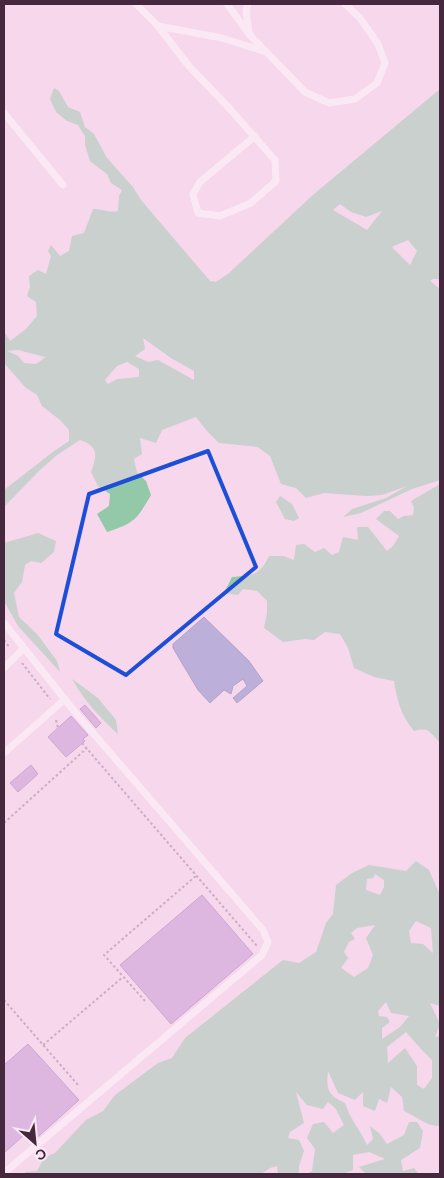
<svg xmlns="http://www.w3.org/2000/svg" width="444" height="1178" viewBox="0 0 444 1178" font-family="Helvetica,sans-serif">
  <rect width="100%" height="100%" fill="#f6d7ec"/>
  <g fill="#93c8a8" fill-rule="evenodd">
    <path d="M54,88l5,3 9,16 12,5 5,15 9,7 13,24 26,29 8,13 69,81 6,1 12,-8 86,-80 126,-105v190h-7l-3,2 10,8v191l-28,9 -51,24 -18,4 9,-8 34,-11 21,-12 -25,9 -16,1 -42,-3 -18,5 -10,-10 -15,-4 -11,-28 -12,-9 -39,-4 -13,-13 -10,-13 -34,13 -6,13 -16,-5 2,16 -8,5 3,13 9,9 5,14c-14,24 -16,28 -44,37l-10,-18 12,-8 1,-12 -12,-8 -7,-14c6,-16 8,-26 -11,-32l-23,15 -18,16 -35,36v-17l50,-39 15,-10v-11l-9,-10 -18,-14 -5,-11 -12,-8 -21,-24v-32l6,10 16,-12 11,-13 -1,-14 -9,-6 3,-9 -1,-11 9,-6 8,4 5,-18 -3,-5 3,-6 9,11 9,-5 3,-15 12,-3 9,-24c10,0 16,4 25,2l1,-15 3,-6 -11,-7 -4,-9 -17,-13 -5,-16v-9l-7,-11 -11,-4 -11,-9 -6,-13zM340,204l11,8 15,5 16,-6 -15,19 -34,-20zM408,240l9,11 -7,14 -18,-18zM143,338l28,20 23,13v9l-36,-20 -10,2 -13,-6 10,-7zM18,350l27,7h1l-10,7 -12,-1 -6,-7 -11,-5zM127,362l12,7v8l-22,2 -9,5 -3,-4 12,-14z"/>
    <path d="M440,484v258c-10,-8 -10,-16 -26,-11 -13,-15 -17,-31 -20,-50l-20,-4 -20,-9 -6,-20 -8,-14 -15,-2 -11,8 -9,-1 -22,3 -19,-14 3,-15v-12l-10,-10 -14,-2 -5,6 -14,-2 8,-16c22,-2 27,-1 37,-21h14l11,4 2,-15 8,-1 11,8 9,-4 8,7 7,-3 4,-15 15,3 -1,-13h11l19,24 6,-5 6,-10 -23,-17 8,-8h6l8,8 6,-3 9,-1 1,-8 -3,-6z"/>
    <polygon points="280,496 292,504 299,518 294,521 285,519 276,502"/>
    <polygon points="38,533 56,541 54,552 41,563 31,561 25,565 22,582 14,593 19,617 37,634 57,661 60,672 18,626 4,601 4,543"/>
    <path d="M72,679l26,19 18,22 2,14c-18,-16 -34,-34 -46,-55z"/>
    <path d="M416,861l13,9 11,25v111l-10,-3 10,21 -5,13 5,-1v90c-12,1 -25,-10 -36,-15l-2,-14 -11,-10 -4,16 -8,-4 -4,12 -12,-5v-14l-8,8 -17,-7 -10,-22c-2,19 0,24 17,32 5,16 15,27 22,42l6,-6 -3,-13 10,8 7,10 17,-9 5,-13h8l6,9 -3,17 -19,12 2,11 11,-3 5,6h-53l-7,-7 26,-8 -16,-7 -16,3v15l-10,4h-37l6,-3 3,-22 -8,-11 6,-14 11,-2 9,11 11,-8 -8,-16 -8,-7 -5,7 -16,-4 -11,-13 8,31 -14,9 -2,6 11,2 5,11 -5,15v8h-21l-1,-8 -7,2 -9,6h-237l2,-2 11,-1 7,-13 11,-5 31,-33 17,-9 12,-16 43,-32 14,-5 13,-20 98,-78 16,3 17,-11 10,-29 7,-9 3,-29 16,-12 17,-8 37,6zM375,874l9,6v7l-4,8 -14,-5 1,-11 6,-1zM416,921l15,7 2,25 -10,-9 -12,-1 -2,-12zM375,925l-9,13 7,17 -5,13 -14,9 -13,-9 7,-10 -4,-6 5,-10 6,-3 -4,-6 6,-5zM386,1002l5,11 18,3 -9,11 -18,12v-11l8,-6 -3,-5 -8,-1 -1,-5zM406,1032l15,17 11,11v18l-8,11 -7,-4v-19l-12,-18 -17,15 -1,-16z"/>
  </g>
  <polygon fill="#757ec3" stroke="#67649b" points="204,617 249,661 263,681 237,703 233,698 247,686 243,679 233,686 231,694 224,690 210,703 198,690 173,648 173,644"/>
  <g fill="#c191d2" stroke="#9b6bab">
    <polygon points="85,705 101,723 96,728 80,709"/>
    <polygon points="71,716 88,735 83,739 85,741 66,757 48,737"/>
    <polygon points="31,765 38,774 18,792 10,783"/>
    <polygon points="202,895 253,954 171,1024 120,965"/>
    <polygon points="28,1044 79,1100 31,1143 24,1135 4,1153 4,1065"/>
  </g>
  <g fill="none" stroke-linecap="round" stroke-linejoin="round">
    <g stroke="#97798e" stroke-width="2" stroke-dasharray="2.5 2.5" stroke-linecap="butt">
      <polyline points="4,640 10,648"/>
      <polyline points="22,663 50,699"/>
      <polyline points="56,720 58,728"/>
      <polyline points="82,743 257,946"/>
      <polyline points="4,823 87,748"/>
      <polyline points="4,1000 78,1085"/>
      <polyline points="145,1001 104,955 197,875"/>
      <polyline points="43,1045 123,977"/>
    </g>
    <g stroke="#fff" stroke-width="7">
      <polyline points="136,4 158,26 188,65 230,109 275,160 276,181 251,203 220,216 198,213 193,194 200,182 255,136"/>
      <polyline points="227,4 249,34 305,92 329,103 355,99 377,83 385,63 378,44 360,18 345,4"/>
      <polyline points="248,4 246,10 249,34"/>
      <polyline points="158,26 222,38 263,51"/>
      <polyline points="4,113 63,185"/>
      <polyline points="4,623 75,712 263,930 268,942 262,955 4,1173"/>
      <polyline points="4,668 23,649"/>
      <polyline points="4,753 65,699"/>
    </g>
  </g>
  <path d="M0 0H444V1178H0ZM208,451l48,116 -130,108 -70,-41 33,-140z" fill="#f6d7ec" fill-opacity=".55" fill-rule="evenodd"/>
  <path fill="none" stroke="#1d4ed8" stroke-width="4" stroke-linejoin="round" d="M208,451l48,116 -130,108 -70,-41 33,-140z"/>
  <rect width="444" height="1178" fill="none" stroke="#45283d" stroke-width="10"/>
  <g transform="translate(35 1143) rotate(153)" stroke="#f9e9f4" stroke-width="4" paint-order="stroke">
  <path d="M0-4L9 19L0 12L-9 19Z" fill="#45283d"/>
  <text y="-8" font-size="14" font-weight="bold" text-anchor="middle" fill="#45283d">С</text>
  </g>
</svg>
